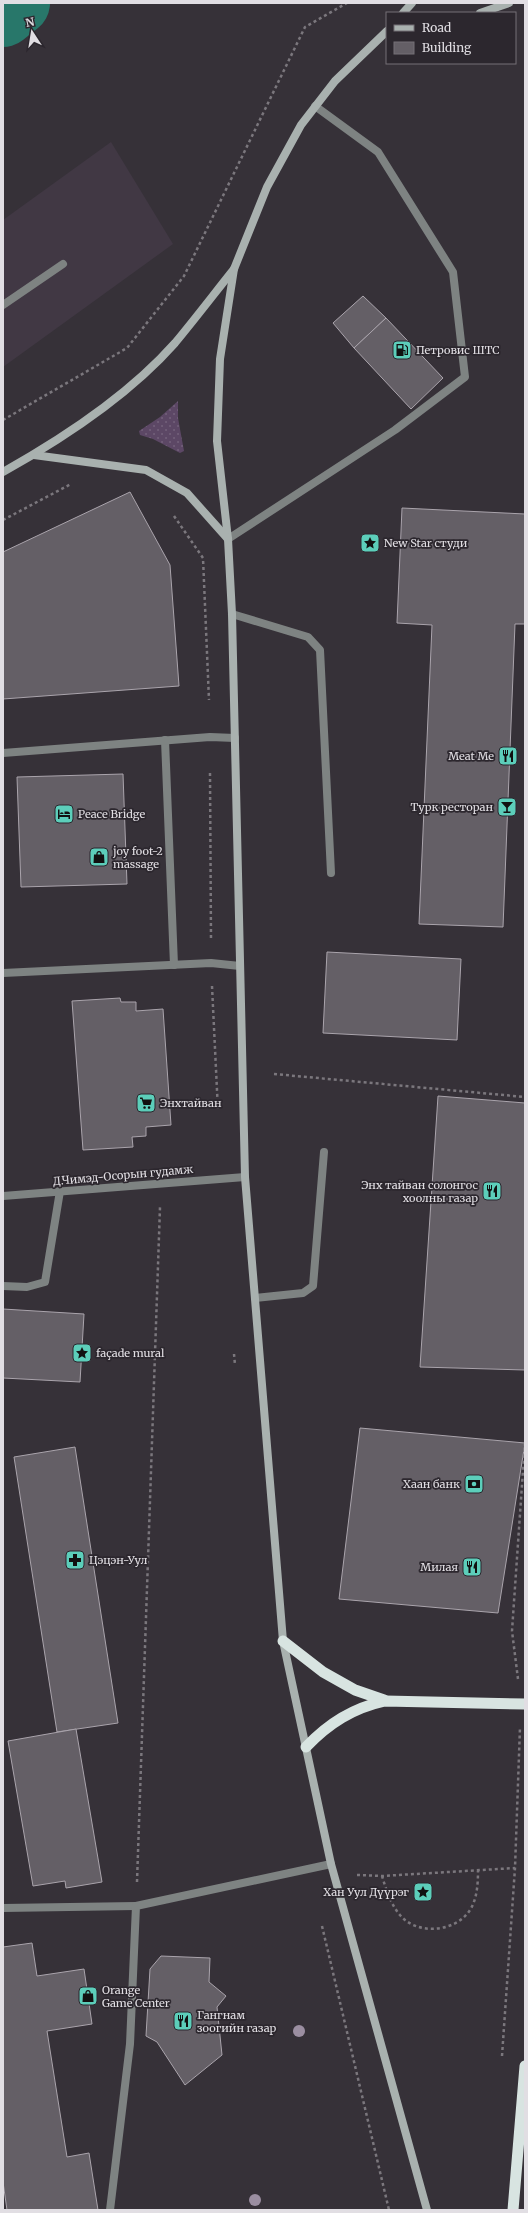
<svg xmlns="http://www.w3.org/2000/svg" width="528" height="2213" viewBox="0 0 528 2213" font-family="Merriweather,serif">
  <defs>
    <pattern id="grass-dots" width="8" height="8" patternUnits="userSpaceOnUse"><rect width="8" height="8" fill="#5c4765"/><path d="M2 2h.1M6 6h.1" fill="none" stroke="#73617b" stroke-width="1.8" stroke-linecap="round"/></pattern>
  </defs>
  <rect width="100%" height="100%" fill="#363138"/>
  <polygon fill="#413844" points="111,142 173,244 3,367 3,220"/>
  <polygon fill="url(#grass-dots)" points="178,401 178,418 184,451 180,453 153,439 140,435 139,431 160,417"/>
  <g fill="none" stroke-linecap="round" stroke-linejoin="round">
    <polyline stroke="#28776a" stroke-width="64" points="3,15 18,3"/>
  </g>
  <g fill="#645f66" stroke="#aaa4ac">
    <polygon points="363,296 386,318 354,348 333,323"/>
    <polygon points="386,318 443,378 411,409 354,348"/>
    <polygon points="130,492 170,565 179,686 3,699 3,552"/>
    <polygon points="402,508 525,514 525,624 515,624 503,927 419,924 432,625 397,623"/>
    <polygon points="123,774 127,884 21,887 17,777"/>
    <polygon points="327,952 461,959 457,1040 323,1033"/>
    <polygon points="120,998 121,1002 136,1002 136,1011 163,1009 171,1125 146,1127 146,1136 132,1137 133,1147 83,1150 72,1001"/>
    <polygon points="438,1096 525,1103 525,1370 420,1367"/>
    <polygon points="3,1309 84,1314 80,1382 3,1378"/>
    <polygon points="360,1428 525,1443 498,1613 339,1599"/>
    <polygon points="75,1447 118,1723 57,1732 14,1457"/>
    <polygon points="76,1729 102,1882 66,1888 65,1881 33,1886 8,1741"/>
    <polygon points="32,1943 37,1976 84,1969 92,2024 47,2031 67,2157 89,2153 98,2210 7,2210 3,2182 3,1947"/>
    <polygon points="161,1956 210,1958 209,1982 226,1996 217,2007 222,2055 185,2085 157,2042 146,2036 150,1969"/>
  </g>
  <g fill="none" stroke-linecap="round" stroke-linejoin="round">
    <g stroke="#7b777d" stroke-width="2.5" stroke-dasharray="3 3" stroke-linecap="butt">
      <polyline points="3,420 127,348 184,276 305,27 347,3"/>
      <polyline points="174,516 203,558 209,700"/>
      <polyline points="3,520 71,484"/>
      <polyline points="210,773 211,940"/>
      <polyline points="212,986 218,1111"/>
      <polyline points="274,1074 525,1097"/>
      <polyline points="234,1354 235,1365"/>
      <polyline points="518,1679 512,1631 525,1441"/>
      <polyline points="357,1875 382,1876 515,1868"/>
      <path d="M382,1876c4,13 9,29 18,39 17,21 56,17 70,-5 7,-11 8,-26 8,-39"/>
      <polyline points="137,1882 160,1207"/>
      <polyline points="322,1926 389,2210"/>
      <polyline points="502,2056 515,1868 520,1727"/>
    </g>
    <g stroke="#7e8382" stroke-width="8">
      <polyline points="3,305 63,264"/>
      <polyline points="228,539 395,430 465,377 453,272 378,152 315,106"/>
      <polyline points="232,614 308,637 320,650 331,873"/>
      <polyline points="165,740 174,965"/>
      <polyline points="3,753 210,737 235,738"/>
      <polyline points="3,973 211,963 240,966"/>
      <polyline points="3,1286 27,1287 45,1282 60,1191"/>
      <polyline points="255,1298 303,1293 313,1286 324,1152"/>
      <polyline points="3,1908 136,1906"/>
    </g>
    <g stroke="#7e8382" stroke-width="8">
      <polyline points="3,1196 245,1177"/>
      <polyline points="110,2210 130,2044 136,1906 331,1864"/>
    </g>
    <g stroke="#a9b1af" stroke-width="8">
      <polyline points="403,13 412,3"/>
      <polyline points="480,13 509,3"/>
      <polyline points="387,31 335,81 301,125 267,187 234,269 220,359 217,441 228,539 232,614 245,1177 283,1641 331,1864 427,2210"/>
      <polyline points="34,455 146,470 187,493 228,539"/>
      <path d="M3,472c59,-33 127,-78 172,-129 20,-24 39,-49 59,-74"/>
    </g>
    <g stroke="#d8e4e1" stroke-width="11">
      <polyline points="283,1641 323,1672 355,1690 384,1700"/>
      <path d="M306,1747c23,-24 47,-39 79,-46l140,3"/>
      <polyline points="513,2210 525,2066"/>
    </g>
  </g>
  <g fill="#9b8ea1">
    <circle cx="299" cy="2031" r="6"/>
    <circle cx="255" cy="2200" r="6"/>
  </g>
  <defs>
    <symbol id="fuel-square" viewBox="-11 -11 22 22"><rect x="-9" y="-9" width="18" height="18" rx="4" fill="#5cceba" stroke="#2c272e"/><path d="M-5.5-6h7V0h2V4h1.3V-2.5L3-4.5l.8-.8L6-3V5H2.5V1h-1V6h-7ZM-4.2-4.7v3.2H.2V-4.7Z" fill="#111"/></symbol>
    <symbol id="sight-square" viewBox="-11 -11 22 22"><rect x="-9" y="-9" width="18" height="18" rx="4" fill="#5cceba" stroke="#2c272e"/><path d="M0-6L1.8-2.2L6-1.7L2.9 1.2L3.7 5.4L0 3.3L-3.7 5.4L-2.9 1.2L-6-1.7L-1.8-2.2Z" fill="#111"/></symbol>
    <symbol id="restaurant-square" viewBox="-11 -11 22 22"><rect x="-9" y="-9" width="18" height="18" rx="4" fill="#5cceba" stroke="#2c272e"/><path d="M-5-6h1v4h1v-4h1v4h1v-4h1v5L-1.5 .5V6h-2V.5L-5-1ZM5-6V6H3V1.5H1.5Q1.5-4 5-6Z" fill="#111"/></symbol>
    <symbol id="bar-square" viewBox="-11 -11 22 22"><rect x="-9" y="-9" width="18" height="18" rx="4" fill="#5cceba" stroke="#2c272e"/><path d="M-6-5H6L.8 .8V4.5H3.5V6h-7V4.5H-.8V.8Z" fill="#111"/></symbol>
    <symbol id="hotel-square" viewBox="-11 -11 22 22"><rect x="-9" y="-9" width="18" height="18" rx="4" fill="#5cceba" stroke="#2c272e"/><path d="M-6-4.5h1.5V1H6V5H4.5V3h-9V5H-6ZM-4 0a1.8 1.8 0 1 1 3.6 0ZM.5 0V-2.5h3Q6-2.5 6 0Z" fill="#111"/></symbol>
    <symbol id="shop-square" viewBox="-11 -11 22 22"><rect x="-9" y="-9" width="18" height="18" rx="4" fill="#5cceba" stroke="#2c272e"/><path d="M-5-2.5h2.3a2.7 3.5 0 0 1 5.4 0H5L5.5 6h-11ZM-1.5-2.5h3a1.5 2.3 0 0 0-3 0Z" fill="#111"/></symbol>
    <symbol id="supermarket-square" viewBox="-11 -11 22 22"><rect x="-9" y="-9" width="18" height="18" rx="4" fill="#5cceba" stroke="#2c272e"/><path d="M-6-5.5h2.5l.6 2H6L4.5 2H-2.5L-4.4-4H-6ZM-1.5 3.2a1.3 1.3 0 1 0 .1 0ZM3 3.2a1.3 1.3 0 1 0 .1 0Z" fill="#111"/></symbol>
    <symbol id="bank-square" viewBox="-11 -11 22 22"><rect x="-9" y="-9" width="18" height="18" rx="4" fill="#5cceba" stroke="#2c272e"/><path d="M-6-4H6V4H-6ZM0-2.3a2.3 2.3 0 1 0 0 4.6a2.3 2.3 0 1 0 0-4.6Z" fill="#111"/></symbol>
    <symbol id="pharmacy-square" viewBox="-11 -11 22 22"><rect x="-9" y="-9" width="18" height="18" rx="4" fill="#5cceba" stroke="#2c272e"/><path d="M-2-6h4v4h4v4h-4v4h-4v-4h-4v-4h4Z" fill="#111"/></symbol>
  </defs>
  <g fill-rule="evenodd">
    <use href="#fuel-square" x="391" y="339" width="22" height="22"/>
    <use href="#sight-square" x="359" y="532" width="22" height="22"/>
    <use href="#restaurant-square" x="497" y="745" width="22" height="22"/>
    <use href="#bar-square" x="496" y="796" width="22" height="22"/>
    <use href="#hotel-square" x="53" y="803" width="22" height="22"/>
    <use href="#shop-square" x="88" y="846" width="22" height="22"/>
    <use href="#supermarket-square" x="135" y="1092" width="22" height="22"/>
    <use href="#restaurant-square" x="481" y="1180" width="22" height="22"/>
    <use href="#sight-square" x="71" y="1342" width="22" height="22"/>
    <use href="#bank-square" x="463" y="1473" width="22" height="22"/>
    <use href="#pharmacy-square" x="64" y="1549" width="22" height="22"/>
    <use href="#restaurant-square" x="461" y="1556" width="22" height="22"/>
    <use href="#sight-square" x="412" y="1881" width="22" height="22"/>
    <use href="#shop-square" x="77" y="1985" width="22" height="22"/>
    <use href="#restaurant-square" x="172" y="2010" width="22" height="22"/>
  </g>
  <g text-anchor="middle" stroke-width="3.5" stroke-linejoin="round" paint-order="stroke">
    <g font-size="11" fill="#e1dee3" stroke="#2c272e" text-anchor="start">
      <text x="416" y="354">Петровис ШТС</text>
      <text x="384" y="547">New Star студи</text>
      <text x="494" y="760" text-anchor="end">Meat Me</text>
      <text x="493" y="811" text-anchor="end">Турк ресторан</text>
      <text x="78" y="818">Peace Bridge</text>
      <text x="113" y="855">joy foot-2<tspan x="113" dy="13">massage</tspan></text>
      <text x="160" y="1107">Энхтайван</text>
      <text x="478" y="1189" text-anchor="end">Энх тайван солонгос<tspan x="478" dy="13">хоолны газар</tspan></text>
      <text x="96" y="1357">façade mural</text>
      <text x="460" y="1488" text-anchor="end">Хаан банк</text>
      <text x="89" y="1564">Цэцэн-Уул</text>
      <text x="458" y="1571" text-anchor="end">Милая</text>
      <text x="409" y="1896" text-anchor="end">Хан Уул Дүүрэг</text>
      <text x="102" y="1994">Orange<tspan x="102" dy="13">Game Center</tspan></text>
      <text x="197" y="2019">Гангнам<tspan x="197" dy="13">зоогийн газар</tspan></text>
    </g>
    <g font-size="11" fill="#e1dee3" stroke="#2c272e">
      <text transform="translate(123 1175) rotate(-5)" y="4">Д.Чимэд-Осорын гудамж</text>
    </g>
  </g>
  <rect width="528" height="2213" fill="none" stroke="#e1dee3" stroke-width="8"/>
  <rect x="386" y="12" width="130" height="52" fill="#2c272e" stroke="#747076"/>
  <rect x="394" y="25" width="20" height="6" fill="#a9b1af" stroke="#747076"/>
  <text x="422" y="32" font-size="12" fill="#e1dee3">Road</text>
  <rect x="394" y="42" width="20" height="12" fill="#645f66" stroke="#747076"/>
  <text x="422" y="52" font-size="12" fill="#e1dee3">Building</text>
  <g transform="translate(32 32) rotate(348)" stroke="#2c272e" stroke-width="3" paint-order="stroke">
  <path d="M0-3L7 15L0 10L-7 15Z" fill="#e1dee3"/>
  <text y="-6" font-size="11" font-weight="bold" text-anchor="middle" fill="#e1dee3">N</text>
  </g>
</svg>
